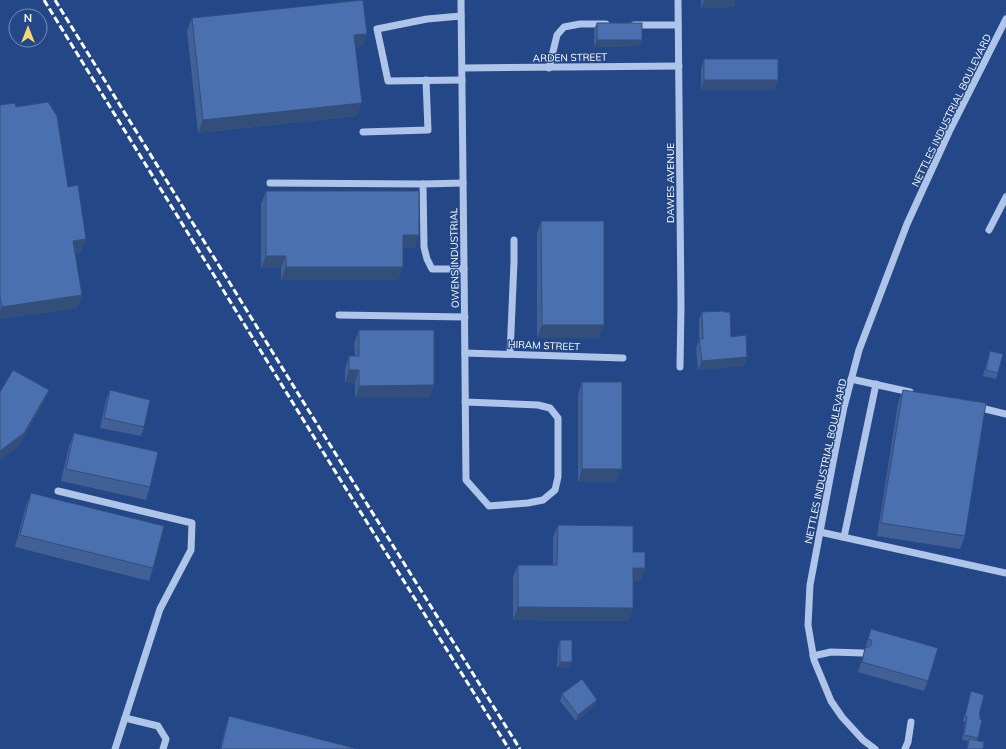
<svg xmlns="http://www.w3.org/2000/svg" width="1006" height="749" viewBox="0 0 1006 749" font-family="Mulish,sans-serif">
  <rect width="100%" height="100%" fill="#234787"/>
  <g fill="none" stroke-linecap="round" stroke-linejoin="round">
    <g stroke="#aec4e9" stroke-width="7">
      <path d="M461,0c3,160 3,320 5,480l23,26 39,-3 15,-3 12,-10 3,-13v-59l-8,-10 -12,-3 -73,-3"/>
      <polyline points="678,0 681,306 680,367"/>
      <polyline points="461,16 427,19 377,29 388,81 462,80"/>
      <polyline points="634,25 678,25"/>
      <polyline points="462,68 679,66"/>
      <polyline points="549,68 557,35 564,27 580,24 606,24"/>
      <polyline points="363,132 428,130 426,80"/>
      <polyline points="270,183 423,184"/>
      <polyline points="463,183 423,184 424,247 427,259 432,269 464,269"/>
      <polyline points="989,230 1006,197"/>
      <polyline points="339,315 465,317"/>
      <polyline points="465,353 623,358"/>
      <polyline points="510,354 514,262 514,240"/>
      <polyline points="851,379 910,392"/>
      <polyline points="977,407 1006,414"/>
      <polyline points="58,491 192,523 191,550 160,609 115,749"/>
      <polyline points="820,532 1006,573"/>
      <polyline points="844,537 876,384"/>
      <polyline points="813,656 831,652 863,653"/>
      <polyline points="125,718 158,726 166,739 163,749"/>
      <polyline points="875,749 863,740 842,717 831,701 814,660 808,625 810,585 834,457 844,407 859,350 907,224 949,132 1006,19"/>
      <polyline points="905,749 908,742 911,722"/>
    </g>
    <g stroke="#fff" stroke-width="3" stroke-dasharray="7 3" stroke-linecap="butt">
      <polyline points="44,0 338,476 509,749"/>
      <polyline points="55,0 307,408 520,749"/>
    </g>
  </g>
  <g fill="#406096">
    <polygon points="701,0 735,0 733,7 701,8"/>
    <polygon points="192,18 367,34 362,46 356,47 357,116 198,133 187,31"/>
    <polygon points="597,23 642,40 640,46 594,47 594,29"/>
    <polygon points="704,59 778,80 774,90 701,90 701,69"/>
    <polygon points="0,105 16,107 68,187 86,239 81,252 75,253 82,295 77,308 0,319"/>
    <polygon points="266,191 415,248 403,248 403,267 398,280 281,280 281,268 261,268 261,204"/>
    <polygon points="541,221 600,338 537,338 537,234"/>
    <polygon points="702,312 731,337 744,366 698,370 696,348 699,340 699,320"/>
    <polygon points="359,330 434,385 429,398 355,398 355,383 345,383 345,369 349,356 355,356 354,343"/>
    <polygon points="990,351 998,373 996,379 983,376 988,358"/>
    <polygon points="582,382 617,482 578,482 578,395"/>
    <polygon points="110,390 144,427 141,436 100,428 106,400"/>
    <polygon points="903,390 965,536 960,549 877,536 898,403"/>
    <polygon points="74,433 150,487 146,500 61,481 69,446"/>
    <polygon points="31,493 153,568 149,581 15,547 26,506"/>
    <polygon points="558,525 633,552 645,568 640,581 633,581 633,608 628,621 513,620 513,577 518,565 553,565 553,538"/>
    <polygon points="871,629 928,681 924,691 858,672 865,649 865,648 868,639"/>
    <polygon points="560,640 569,668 557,668 558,647"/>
    <polygon points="971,691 980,719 977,740 983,749 966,749 968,741 962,740 965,722 963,721"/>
    <polygon points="562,694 595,706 576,721 560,701"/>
    <polygon points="229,716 358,749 220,749 225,729"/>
  </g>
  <g fill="#344e7a">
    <polygon points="704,0 735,0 733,7 701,8"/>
    <polygon points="367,34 362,46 350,48 354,35"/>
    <polygon points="597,40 642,40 640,46 594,47"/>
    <polygon points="704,80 778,80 774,90 701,90"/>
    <polygon points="362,103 357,116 198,133 203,120"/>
    <polygon points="403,235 419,235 415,248 398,248"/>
    <polygon points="86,239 81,252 68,254 73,241"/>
    <polygon points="266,256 286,256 281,268 261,268"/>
    <polygon points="286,267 403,267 398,280 281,280"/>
    <polygon points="82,295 77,308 0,319 0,311 2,307"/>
    <polygon points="542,325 604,325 600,338 537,338"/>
    <polygon points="747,357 744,366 698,370 702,361"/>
    <polygon points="349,370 359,370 355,383 345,383"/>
    <polygon points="434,385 429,398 355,398 359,386"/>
    <polygon points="49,390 44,403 19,446 0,461 0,451"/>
    <polygon points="582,469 622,469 617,482 578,482"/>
    <polygon points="633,568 645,568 640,581 628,581"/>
    <polygon points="518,607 633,608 628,621 513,620"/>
    <polygon points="560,662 572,662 569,668 557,668"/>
    <polygon points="597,700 595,706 576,721 578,715"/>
  </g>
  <g fill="#4b70af" stroke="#344e7a">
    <polygon points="363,0 367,34 354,35 362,103 203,120 192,18"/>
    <rect x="597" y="23" width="45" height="17"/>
    <rect x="704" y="59" width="74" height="21"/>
    <polygon points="48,102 57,116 68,187 78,185 86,239 73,241 82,295 2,307 0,297 0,105 15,103 16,107"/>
    <polygon points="266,191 419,191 419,235 403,235 403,267 286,267 286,256 266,256"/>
    <polygon points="541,221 604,221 604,325 542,325"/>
    <polygon points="724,311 724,312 730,312 731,337 746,335 747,357 702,361 699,339 703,339 702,312"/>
    <polygon points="359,330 434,330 434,385 359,386 359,370 349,370 349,356 359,356"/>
    <polygon points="990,351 1003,354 998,373 986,370"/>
    <polygon points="13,370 49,390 24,433 0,451 0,392"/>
    <rect x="582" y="382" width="40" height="87"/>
    <polygon points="110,390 150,400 144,427 104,418"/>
    <polygon points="903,390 986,403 965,536 881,523"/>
    <polygon points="74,433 158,452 150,487 66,469"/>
    <polygon points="31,493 164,526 153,568 20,535"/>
    <polygon points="558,525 633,526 633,552 645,552 645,568 633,568 633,608 518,607 518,565 557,565"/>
    <polygon points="871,629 938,648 928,681 862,662 865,648 869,647 872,644 871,640 868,639"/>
    <rect x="560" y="640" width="12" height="22"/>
    <polygon points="582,679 597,700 578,715 562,694"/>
    <polygon points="971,691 984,695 979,715 980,715 980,719 982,720 978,738 964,735 967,717 965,716"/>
    <polygon points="229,716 358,749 221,749"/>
    <polygon points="969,739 984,742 983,749 967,749"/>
  </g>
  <g text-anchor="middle" stroke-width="3" stroke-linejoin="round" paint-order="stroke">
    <g font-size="10" fill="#fff" stroke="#234787">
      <text transform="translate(570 57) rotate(-1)" y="4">ARDEN STREET</text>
      <text transform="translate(951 110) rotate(-64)" y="4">NETTLES INDUSTRIAL BOULEVARD</text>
      <text transform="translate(670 183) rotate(-90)" y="4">DAWES AVENUE</text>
      <text transform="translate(454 258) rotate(-91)" y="4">OWENS INDUSTRIAL</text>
      <text transform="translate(544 345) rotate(2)" y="4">HIRAM STREET</text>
      <text transform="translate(825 461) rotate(-78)" y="4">NETTLES INDUSTRIAL BOULEVARD</text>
    </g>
  </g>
  <g transform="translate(28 28)"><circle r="19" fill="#234787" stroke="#7b91b7"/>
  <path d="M0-3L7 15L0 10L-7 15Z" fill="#f4d871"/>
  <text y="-6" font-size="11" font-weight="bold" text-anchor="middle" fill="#ffffff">N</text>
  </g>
</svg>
